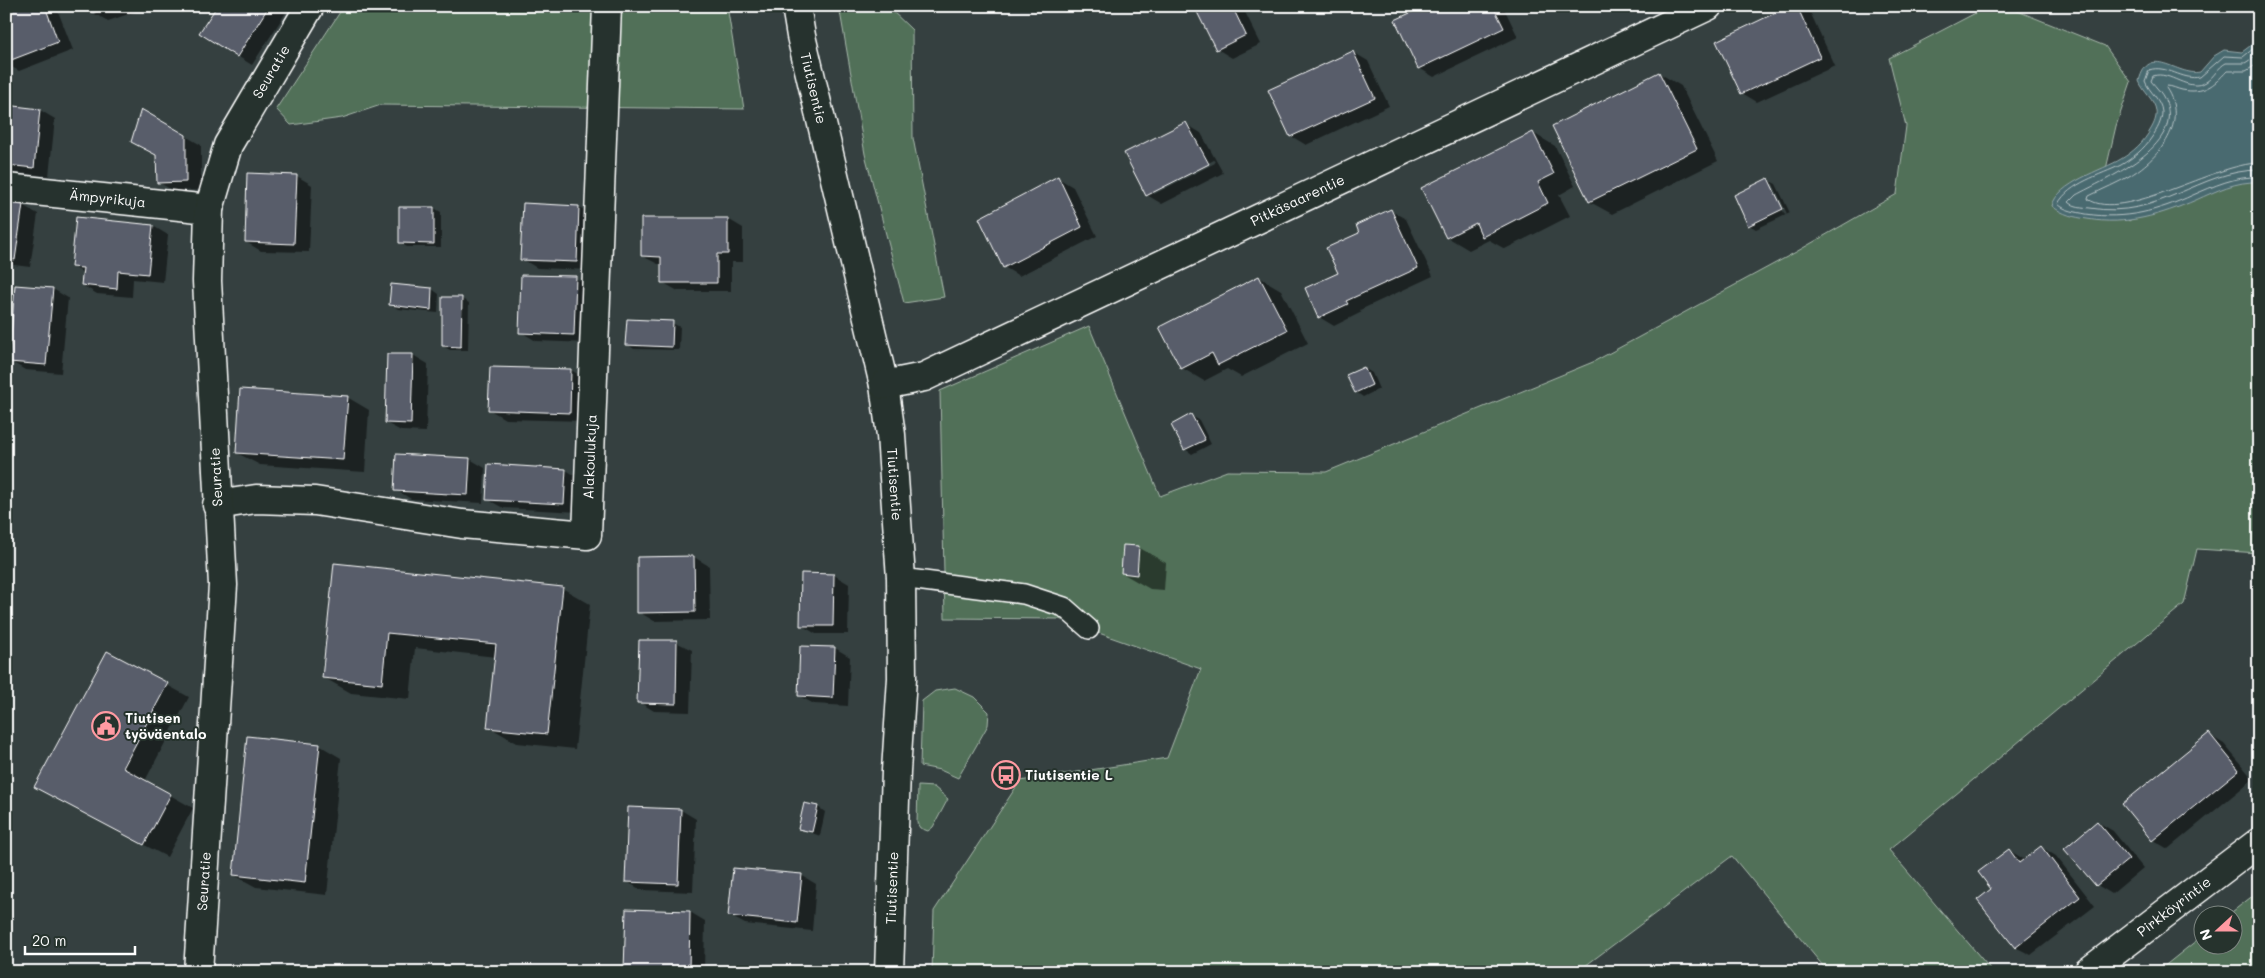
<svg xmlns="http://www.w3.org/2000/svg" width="2265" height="978" viewBox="0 0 2265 978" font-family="Mali,sans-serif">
  <rect width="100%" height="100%" fill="#354040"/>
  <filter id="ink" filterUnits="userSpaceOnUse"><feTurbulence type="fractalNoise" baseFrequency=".02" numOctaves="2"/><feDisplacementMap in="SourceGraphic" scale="10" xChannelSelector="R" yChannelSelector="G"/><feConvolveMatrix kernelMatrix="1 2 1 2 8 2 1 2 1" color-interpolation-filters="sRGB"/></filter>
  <g filter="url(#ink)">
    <g fill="#517058" stroke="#a8b8ac">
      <polygon points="344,6 727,6 744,109 381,105 342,118 291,125 276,109"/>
      <polygon points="839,6 887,6 912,30 913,138 944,297 904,303 865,154"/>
      <polygon points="1989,6 2005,6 2105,46 2131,82 2116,126 2100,195 2129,221 2193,177 2259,171 2259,553 2197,549 2184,604 1889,850 1993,972 1828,972 1732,856 1577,972 932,972 934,911 1020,781 1167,758 1201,669 1059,619 945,618 940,391 1089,326 1160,496 1227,471 1326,472 1593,362 1796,252 1897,194 1906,126 1889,58"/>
      <polygon points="955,688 974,697 989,712 988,725 958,778 940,770 920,766 922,701 935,691"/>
      <polygon points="918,786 934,787 948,799 933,827 928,831 920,828 917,823"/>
      <polygon points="2259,891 2259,972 2157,972 2202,936 2202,946 2232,946 2232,916 2228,915"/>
    </g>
    <path fill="#496a70" stroke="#92a6a9" d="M2259,36v146c-23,-1 -43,9 -63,18 -35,15 -70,26 -109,19 -13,-2 -24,-4 -35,-13 5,-23 51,-36 69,-47 12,-7 23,-17 30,-30 3,-5 6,-12 5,-18 -1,-11 -13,-19 -17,-30 10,-39 38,-4 61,-9l14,-16 10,-6 18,2 8,-6z"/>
    <g fill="#0007" fill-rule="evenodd">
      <polygon points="18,6 56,6 73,50 19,71 6,64 6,11"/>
      <polygon points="91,6 133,6 135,12 108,21 93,13"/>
      <polygon points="218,6 290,6 252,65 237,56"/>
      <polygon points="1196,6 1242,6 1261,44 1232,58 1217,49"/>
      <polygon points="1428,6 1503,6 1518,37 1434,77 1419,68"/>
      <polygon points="1793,6 1797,6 1811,14 1835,66 1757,102 1742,93"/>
      <polygon points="1353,52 1368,61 1389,106 1306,145 1291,136"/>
      <polygon points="1659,73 1681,86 1718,161 1612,214 1590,202 1554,127"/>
      <polygon points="6,106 40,110 55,119 49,176 6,172"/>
      <polygon points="142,111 201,145 201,190 174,191 158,182 157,155 132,142"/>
      <path d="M1186,124l15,9 22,40 -61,31 -15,-9zM1214,160l1,3 -61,31v-3z"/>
      <polygon points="1533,133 1555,146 1575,186 1559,195 1570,216 1505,249 1489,240 1469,250 1447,237"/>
      <polygon points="297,176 312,185 309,252 261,251 246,242"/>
      <polygon points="1058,178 1073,187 1097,236 1019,276 1004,267"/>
      <path d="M1768,180l8,4 14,29 -34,16 -7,-4zM1770,184h3l14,30 -2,1z"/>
      <polygon points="6,203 22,205 38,214 30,267 6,264"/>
      <polygon points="579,207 594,216 592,270 537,268 522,259"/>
      <polygon points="400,208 434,208 441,212 441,247 407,247 400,243"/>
      <polygon points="1391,211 1406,219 1433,276 1360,310 1362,312 1334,326 1319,317 1361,233"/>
      <polygon points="728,219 743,228 743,262 731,262 731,291 678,291 662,282 663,264 658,264 642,256"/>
      <polygon points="153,226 168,235 163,282 133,279 132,297 97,294 82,285 83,273 72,266"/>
      <polygon points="1259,277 1281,290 1308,343 1241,377 1227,369 1204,381 1182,368"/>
      <polygon points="575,278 590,286 589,343 536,341 521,332"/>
      <polygon points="53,289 68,298 61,373 25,370 10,361"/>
      <polygon points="432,289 439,294 438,313 398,309 391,305"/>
      <polygon points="462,299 469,303 468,350 450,350 443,346"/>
      <polygon points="672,323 680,327 679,350 634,349 627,344"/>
      <polygon points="413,355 428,364 426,432 401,431 386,423"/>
      <polygon points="1364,368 1372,373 1379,389 1363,397 1356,392"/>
      <polygon points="571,370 586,379 585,421 505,419 490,410"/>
      <polygon points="347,397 369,410 365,472 260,465 237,453"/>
      <polygon points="1191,416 1199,420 1211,444 1192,454 1185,449"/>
      <polygon points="470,459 485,468 483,503 411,499 396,490"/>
      <polygon points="489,466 566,470 581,479 579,512 503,508 487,499"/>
      <polygon points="1138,547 1166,563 1164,590 1150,589 1122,573"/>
      <polygon points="694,557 709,566 710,620 654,621 639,612"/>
      <polygon points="335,564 562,588 590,604 575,749 517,743 489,727 496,657 415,648 410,699 351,693 323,677"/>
      <polygon points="834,575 849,584 848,634 816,634 801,625"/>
      <polygon points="676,642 692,650 690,712 654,711 639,702"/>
      <polygon points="801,647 835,648 850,657 848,706 814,704 799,696"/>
      <polygon points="107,652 189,697 145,781 193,808 167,857 58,799"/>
      <polygon points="2209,735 2224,744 2253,779 2168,849 2153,840 2124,805"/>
      <polygon points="319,745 341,758 327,895 256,887 234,875"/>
      <polygon points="818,807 825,812 820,836 799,828"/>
      <polygon points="629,808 681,810 696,819 693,892 641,890 626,881"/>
      <polygon points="2098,822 2113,831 2143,868 2112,894 2097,885"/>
      <polygon points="2041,847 2056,856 2095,906 2031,955 2015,947 1993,889 2009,850 2025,860"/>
      <polygon points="801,875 816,884 812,931 745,924 730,916"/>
      <polygon points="627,911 690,912 705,921 704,972 630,972 625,969"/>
    </g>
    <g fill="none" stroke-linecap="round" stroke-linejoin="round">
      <g stroke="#b6c3c6" stroke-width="1">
        <path d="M2259,44l-16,13 -19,-1 -24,21c-18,4 -33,-13 -51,-7l-4,11c4,11 16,18 17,31 0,9 -5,18 -10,25 -8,12 -19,21 -31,28 -20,10 -52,18 -63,39 7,7 19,8 28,10 39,6 72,-3 107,-19 21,-9 42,-19 66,-18"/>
        <path d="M2259,54l-14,9h-19c-8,4 -12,14 -20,19 -18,11 -36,-12 -53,-6l-2,5c5,6 11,12 14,19 21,47 -60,79 -89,95l-7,7c5,5 14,5 21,6 70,12 108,-38 169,-38"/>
        <path d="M2259,63l-13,8h-19c-14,15 -23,23 -45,19 -5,-1 -10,-4 -15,-4l-1,2c23,34 -6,69 -35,87 -13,8 -28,14 -42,21l-1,3c34,24 127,-36 171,-36"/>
      </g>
    </g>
    <g fill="#595d6b" stroke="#fff">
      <polygon points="14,6 45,6 58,42 6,62 6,9"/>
      <polygon points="90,6 112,6 92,13"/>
      <polygon points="217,6 269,6 237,57 199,33"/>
      <polygon points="1194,6 1232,6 1246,35 1216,50"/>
      <polygon points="1425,6 1493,6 1504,28 1418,69 1395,20"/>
      <polygon points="1790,6 1797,6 1820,57 1741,94 1716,41"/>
      <polygon points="1353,51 1375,98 1290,137 1268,90"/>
      <polygon points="1659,72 1697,149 1589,202 1552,126"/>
      <polygon points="6,105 40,109 34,168 6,165"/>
      <polygon points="141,109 186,135 186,182 157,183 156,155 131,142"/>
      <polygon points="1186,122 1209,164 1146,196 1124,153"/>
      <polygon points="1533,132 1554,174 1538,182 1548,203 1482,237 1476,223 1446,238 1421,188"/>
      <polygon points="247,173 297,175 294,244 245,242"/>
      <polygon points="1058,176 1082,227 1003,268 979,218"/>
      <polygon points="1768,178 1783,209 1748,226 1734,195"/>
      <polygon points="6,202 23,204 15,260 6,258"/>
      <polygon points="523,203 579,206 577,262 520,260"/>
      <polygon points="399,207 434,207 434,244 399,243"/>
      <polygon points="1391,209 1418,268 1346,301 1348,304 1318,318 1305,288 1338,273 1326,248 1359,233 1356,225"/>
      <polygon points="76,217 153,225 148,274 118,271 117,289 81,285 83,268 71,267"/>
      <polygon points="641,218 728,218 728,254 717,254 717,283 661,283 661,257 641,256"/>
      <polygon points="521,275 576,276 574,335 519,333"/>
      <polygon points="1259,276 1287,330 1218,365 1212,353 1181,369 1159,327"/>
      <polygon points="391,284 432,288 431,310 389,305"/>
      <polygon points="15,285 53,288 46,365 9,362"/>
      <polygon points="442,297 462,297 461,347 442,346"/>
      <polygon points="627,319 673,321 672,347 625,345"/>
      <polygon points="387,354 413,354 411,424 385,423"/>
      <polygon points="490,367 571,369 570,413 488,410"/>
      <polygon points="1364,367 1372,385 1355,393 1346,375"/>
      <polygon points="240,389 348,396 343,460 236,453"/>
      <polygon points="1191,414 1205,440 1184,450 1171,425"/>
      <polygon points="396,454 470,458 468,495 394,491"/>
      <polygon points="488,464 566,469 564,504 486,500"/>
      <polygon points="1123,545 1139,546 1137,575 1121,573"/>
      <polygon points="694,556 695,612 637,613 637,557"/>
      <polygon points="334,563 563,587 547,734 487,728 496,644 387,633 382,684 322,678"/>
      <polygon points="801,573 834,574 833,626 800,626"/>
      <polygon points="639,640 677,640 676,704 637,703"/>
      <polygon points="800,646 835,647 833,698 798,696"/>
      <polygon points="107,651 168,683 123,768 171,794 144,845 34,787"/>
      <polygon points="2209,733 2239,770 2152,841 2122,804"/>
      <polygon points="247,736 320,744 305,883 233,875"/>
      <polygon points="804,803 818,806 812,832 798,829"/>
      <polygon points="628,807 681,809 678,884 625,882"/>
      <polygon points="2097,821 2129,859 2096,886 2064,849"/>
      <polygon points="2041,846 2080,897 2015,948 1977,900 1991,889 1978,872 2009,849 2019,863"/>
      <polygon points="733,868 802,874 797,923 728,916"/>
      <polygon points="626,909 690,911 689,971 624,970"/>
    </g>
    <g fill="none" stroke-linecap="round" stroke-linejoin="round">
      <defs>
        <polyline id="lane" points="901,578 1024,594 1064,607 1089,629"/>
        <g id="street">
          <path id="s1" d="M796,6l5,30 83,349 7,50 10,143 1,100 -6,93 -7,201"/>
          <path id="s2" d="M6,188l203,21"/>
          <path id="s3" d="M884,385l40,-8 784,-371"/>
          <path id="s4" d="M217,505l39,-6 59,2 147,23 125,11 20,-529"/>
          <path id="s5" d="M198,972l25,-387 -16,-304 2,-72 19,-64 82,-139"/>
          <path id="s6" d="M2088,972l171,-130"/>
        </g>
      </defs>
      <use href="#lane" stroke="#fff" stroke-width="22"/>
      <use href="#street" stroke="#fff" stroke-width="31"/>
      <use href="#lane" stroke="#26332d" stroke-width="19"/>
      <use href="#street" stroke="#26332d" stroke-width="28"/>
    </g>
  </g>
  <defs>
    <symbol id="civic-ring" viewBox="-11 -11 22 22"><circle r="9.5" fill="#26332d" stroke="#ff9aa2" stroke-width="1.5"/><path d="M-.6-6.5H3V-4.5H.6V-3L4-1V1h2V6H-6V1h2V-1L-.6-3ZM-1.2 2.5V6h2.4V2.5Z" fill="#ff9aa2"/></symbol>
    <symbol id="bus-ring" viewBox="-11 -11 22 22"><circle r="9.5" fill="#26332d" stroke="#ff9aa2" stroke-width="1.5"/><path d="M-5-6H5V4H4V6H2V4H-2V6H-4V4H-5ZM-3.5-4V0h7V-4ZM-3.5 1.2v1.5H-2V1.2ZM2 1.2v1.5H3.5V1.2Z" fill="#ff9aa2"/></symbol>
  </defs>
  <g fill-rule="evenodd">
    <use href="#civic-ring" x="90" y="710" width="32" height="32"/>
    <use href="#bus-ring" x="990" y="759" width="32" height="32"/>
  </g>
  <g text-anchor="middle" stroke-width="4" stroke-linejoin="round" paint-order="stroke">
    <g font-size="14" fill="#fff" stroke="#26332d">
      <text dy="5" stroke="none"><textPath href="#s5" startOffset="916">Seuratie</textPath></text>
      <text dy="5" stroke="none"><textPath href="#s1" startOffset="84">Tiutisentie</textPath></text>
      <text dy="5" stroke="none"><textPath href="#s2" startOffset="102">Ämpyrikuja</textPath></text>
      <text dy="5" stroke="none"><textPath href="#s3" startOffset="454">Pitkäsaarentie</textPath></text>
      <text dy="5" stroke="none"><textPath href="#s4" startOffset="451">Alakoulukuja</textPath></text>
      <text transform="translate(216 477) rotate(-93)" y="5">Seuratie</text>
      <text dy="5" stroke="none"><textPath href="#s1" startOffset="489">Tiutisentie</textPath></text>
      <text dy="5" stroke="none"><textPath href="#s5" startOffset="91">Seuratie</textPath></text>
      <text transform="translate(892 888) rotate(-88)" y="5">Tiutisentie</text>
      <text dy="5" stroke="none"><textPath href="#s6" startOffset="108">Pirkköyrintie</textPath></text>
    </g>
    <g font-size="14" font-weight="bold" fill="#fff" stroke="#26332d" text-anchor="start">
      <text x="125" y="723">Tiutisen<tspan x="125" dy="16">työväentalo</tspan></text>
      <text x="1025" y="780">Tiutisentie L</text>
    </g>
  </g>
  <rect width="2265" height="978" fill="none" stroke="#26332d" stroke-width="25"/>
  <rect x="12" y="12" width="2240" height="953" fill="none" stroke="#fff" stroke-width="2" filter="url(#ink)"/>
  <g transform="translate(2218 930) rotate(249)"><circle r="24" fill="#26332d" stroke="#7d8581"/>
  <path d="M0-4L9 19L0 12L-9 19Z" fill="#ff9aa2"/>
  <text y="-8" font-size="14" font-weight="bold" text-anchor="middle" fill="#ffffff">N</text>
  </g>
  <path d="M25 946v8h110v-8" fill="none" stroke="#ffffff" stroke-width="2.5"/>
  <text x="32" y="946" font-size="15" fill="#ffffff" stroke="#26332d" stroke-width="4" paint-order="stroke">20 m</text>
</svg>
